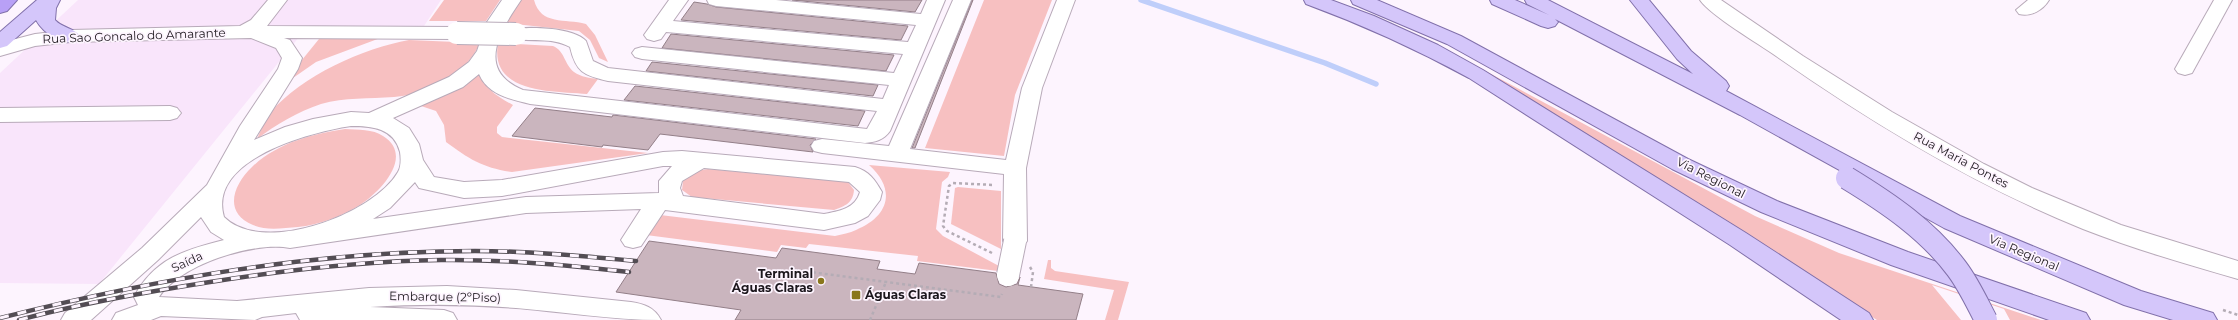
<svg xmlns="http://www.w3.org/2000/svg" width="2238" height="320" viewBox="0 0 2238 320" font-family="Montserrat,sans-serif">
  <rect width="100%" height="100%" fill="#fdf4fe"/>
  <polygon fill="#f9e5fb" points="78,0 441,0 424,26 308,26 99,284 0,283 0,73"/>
  <g fill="#f7c0c1">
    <polygon points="444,0 500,0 486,21 429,21"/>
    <path d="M519,0h15c7,26 31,18 52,24l9,11 13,27 -9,-4 -9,-18 -11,-9 -74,-8z"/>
    <polygon points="984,0 1052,0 1015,95 1004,156 925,148"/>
    <polygon points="383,37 316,62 280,87 319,39"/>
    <path d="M409,40l71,3c-14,32 -51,51 -86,54 -25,2 -49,0 -73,7 -24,8 -44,20 -64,35 4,-9 8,-19 14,-27 30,-36 93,-64 138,-72z"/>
    <path d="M498,43l55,3c12,5 11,18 21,26 7,5 16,6 24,7l-11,15c-34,-3 -98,0 -89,-51z"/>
    <polygon points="1465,60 1755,216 1839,253 2041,320 2010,320 2004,309 1932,285 1961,320 1877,320 1588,135"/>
    <path d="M479,71c4,17 19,26 34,34l-16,22v6l5,4 146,16 -136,19c-29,-4 -43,-13 -66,-30l-2,-17 -8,-14 -24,-8c26,-3 50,-11 67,-32z"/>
    <path d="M345,129c13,1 28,0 38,7 32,20 -3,56 -23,69 -18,11 -41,20 -62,22 -15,1 -31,4 -45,-2 -30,-12 -20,-40 -1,-58 25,-24 60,-33 93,-38z"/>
    <path d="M869,165l81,7 -2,5 -6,5 -6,47 7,7 56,30 -1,5 -81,-10 1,-5 -109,-12 -3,4 -25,-3 -4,7 -131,-17 14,-20 175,21c7,-2 15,-3 21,-6 34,-14 40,-41 13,-65z"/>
    <path d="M708,169l140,13 6,8c-1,13 -9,16 -20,20l-142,-13 -10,-7 1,-9 11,-10z"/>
    <polygon points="958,187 1001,191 1001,249 951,224 955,188"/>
    <polygon points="1048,260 1051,260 1051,268 1055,271 1129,282 1118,320 1105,320 1114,290 1044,279"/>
  </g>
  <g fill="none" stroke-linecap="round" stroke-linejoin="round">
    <polyline stroke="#bfcefa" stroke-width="5.5" points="1141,0 1325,63 1376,84"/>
  </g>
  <g fill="#cab5be" stroke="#937f88">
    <polygon points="792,0 922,0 915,12"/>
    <polygon points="973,0 915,148 912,148 972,0"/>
    <polygon points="694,2 707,4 716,7 908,26 901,40 681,20"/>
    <polygon points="671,34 894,55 886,71 662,48"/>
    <polygon points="652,62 878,85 873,96 646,71"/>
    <polygon points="635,86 865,111 858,126 624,100"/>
    <polygon points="535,108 612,117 613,115 816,139 810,145 813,152 660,134 648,150 603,145 602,147 512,136"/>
    <polygon points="649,241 776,258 782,248 880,261 877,269 915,274 919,263 996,273 999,284 1006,287 1017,284 1020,277 1018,285 1083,294 1076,320 735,320 741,310 616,292"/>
  </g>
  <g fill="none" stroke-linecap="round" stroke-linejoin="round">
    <defs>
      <g id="minor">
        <path d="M268,0h19l-20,26 190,1 7,2 3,4 -3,4 -7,2 -173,-1 6,2 12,18 -4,11 -44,71 31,-13 28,-8 38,-7 18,1 80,-36 20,-15 8,-11 10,-29 15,-22h19c-21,31 -46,70 2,90l344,39 10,-18 -269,-30c-25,-6 -32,-9 -38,-34 -19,-11 -41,-4 -61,-9l-3,-4 3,-4c18,-4 64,-3 77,11l7,20 15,7 275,31 6,-14 -247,-26 -7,-2 -3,-4 3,-4 7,-2 252,26 9,-19 -237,-22 -5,7 -7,2 -7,-2 -3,-4 25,-35h19l-15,21 235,21 8,-17 -200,-19 -7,-2 -2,-4h69l145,14 6,-14h18l-55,131c-6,9 -15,11 -25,12l-335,-39c-20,-5 -42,-9 -51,-30l-16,13 -70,31 16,10 10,16 4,16 11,17 30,5 38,-2 161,-28 19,-1 173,16c14,4 20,13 27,25l-2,8 -12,16 -13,7 -31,7 -159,-20 -24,36 -8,2 -8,-2 -4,-6 20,-31 -115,4 -236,35c-36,-7 -111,17 -131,49l78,4 132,-13 78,-2 69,4 115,12c13,2 23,5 30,18 -49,0 -97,-8 -145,-12 -49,-4 -97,-4 -146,-1l74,3 9,3 4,7h-157l-4,-7 -34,4 -7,3 -94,-4 -10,4h-39l4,-7 22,-8 -4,-8c20,-38 50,-47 90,-57l-13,-8 -10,-15 -43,43 -67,60h-30l4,-7 77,-65 65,-63 33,-59 38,-57 4,-11 -6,-10 -25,-10 -180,4 -36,4 -35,10v-13l35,-9 36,-4 169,-4 11,-6zM351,126c21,0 43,2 49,26 1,6 1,15 -2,20 -24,42 -135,84 -174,45 -17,-58 87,-85 127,-91zM663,166h9l-13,15v12l-133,4 -153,22 17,-11 25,-26 4,6 45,10 38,-2zM704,168l145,14 11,10c-5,17 -21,19 -36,22l-141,-18 -3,-8 2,-7z"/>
        <polygon points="953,0 971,0 910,149 1006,160 1022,88 1057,0 1075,0 1042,88 1026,168 1027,241 1023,247 1015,249 1007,247 1003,241 1004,174 822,153 814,151 811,146 814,141 822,139 889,146"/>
        <path d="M1700,0h21l82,56 89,56 92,52 48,24 89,37 117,36v18c-52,-15 -104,-30 -155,-50 -109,-44 -211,-106 -307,-173 -17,-12 -66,-41 -76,-56z"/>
        <path d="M2028,0h21c-6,10 -18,17 -30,14l-3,-4z"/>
        <polygon points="2214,0 2232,0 2192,73 2185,75 2178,73 2175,69"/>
        <polygon points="170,106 177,108 181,113 177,118 170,120 0,122 0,108"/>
      </g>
      <g id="major">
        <path d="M37,0h23l-4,8 -1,12c7,8 20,8 26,17l-3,4c-16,4 -34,-7 -42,-21l-29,26 -7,2v-16z"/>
        <path d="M1304,0h27l43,16 64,29 45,25 263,163 123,80 4,7h-32l-111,-75 -261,-167c-53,-29 -106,-53 -163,-74z"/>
        <polygon points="1351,0 1377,0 1461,36 1688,159 1777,201 1908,252 2086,313 2090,320 2049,320 1891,265 1761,212 1672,169 1447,44 1353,4"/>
        <polygon points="1490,0 1515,0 1549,15 1527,4 1525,0 1548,0 1693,74 1677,59 1630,0 1649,0 1691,51 1726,81 1729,86 1726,91 1960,216 2141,291 2213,313 2217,320 2173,320 2124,305 1944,228 1740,115 1555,19 1558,22 1555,26 1548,28 1541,26 1492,4"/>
      </g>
      <polygon id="highway" points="0,0 17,0 7,11 0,13"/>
    </defs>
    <use href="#minor" stroke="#b8aab9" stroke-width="2"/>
    <use href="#major" stroke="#8170aa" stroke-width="2"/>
    <use href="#highway" stroke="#8170aa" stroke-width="2"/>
    <g stroke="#b4acb5" stroke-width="2.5" stroke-dasharray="3 3" stroke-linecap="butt">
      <polyline points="992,253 947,231 943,226 949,186 953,183 994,185"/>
      <polyline points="1030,267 1033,272 1031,287"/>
      <polyline points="795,270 1001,297 1002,294"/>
      <polyline points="2223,310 2238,315"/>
      <polyline points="870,320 886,282"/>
    </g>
    <use href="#minor" fill="#fff" fill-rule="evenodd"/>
    <use href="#major" fill="#d4c6fa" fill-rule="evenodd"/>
    <use href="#highway" fill="#b8a0f6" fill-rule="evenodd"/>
    <defs>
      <g id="rail">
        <path d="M0,318c156,-39 314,-67 475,-67 54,0 107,5 161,10"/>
        <path d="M19,320c63,-17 127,-28 191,-38 76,-12 153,-21 231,-22 63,-1 126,5 188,12"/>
      </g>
    </defs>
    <use href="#rail" stroke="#534d54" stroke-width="4.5"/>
    <use href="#rail" stroke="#fdf4fe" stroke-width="3" stroke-dasharray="9" stroke-linecap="butt"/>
    <defs>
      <g id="minor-bridge">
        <polyline points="457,33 516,34"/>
        <polyline points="1008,275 1015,241"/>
      </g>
      <path id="major-bridge" d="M1847,178c41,25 81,52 110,91 12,16 20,34 29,51"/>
    </defs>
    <use href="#minor-bridge" stroke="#b8aab9" stroke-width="24" stroke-linecap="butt"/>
    <use href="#major-bridge" stroke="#8170aa" stroke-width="24" stroke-linecap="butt"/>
    <use href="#minor-bridge" stroke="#fff" stroke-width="22"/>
    <use href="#major-bridge" stroke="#d4c6fa" stroke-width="22"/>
  </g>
  <g fill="#89771c" stroke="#fdf4fe" stroke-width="1.5">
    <circle cx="821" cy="281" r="4"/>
    <rect x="851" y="290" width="10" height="10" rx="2"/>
  </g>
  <g text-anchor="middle" stroke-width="3.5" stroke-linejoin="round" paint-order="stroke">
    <g font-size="12" fill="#1c171d" stroke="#fdf4fe">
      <text transform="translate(134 36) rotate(-2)" y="4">Rua Sao Goncalo do Amarante</text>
      <text transform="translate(1961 160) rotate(28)" y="4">Rua Maria Pontes</text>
      <text transform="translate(1711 178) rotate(27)" y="4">Via Regional</text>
      <text transform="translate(2024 253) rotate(23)" y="4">Via Regional</text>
      <text transform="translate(187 262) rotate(-25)" y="4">Saída</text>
      <text transform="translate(445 297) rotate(1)" y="4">Embarque (2ºPiso)</text>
    </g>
    <g font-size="12" font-weight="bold" fill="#1c171d" stroke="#fdf4fe" text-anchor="end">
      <text x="813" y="278">Terminal<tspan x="813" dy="14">Águas Claras</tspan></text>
      <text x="865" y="299" text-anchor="start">Águas Claras</text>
    </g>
  </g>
</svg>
